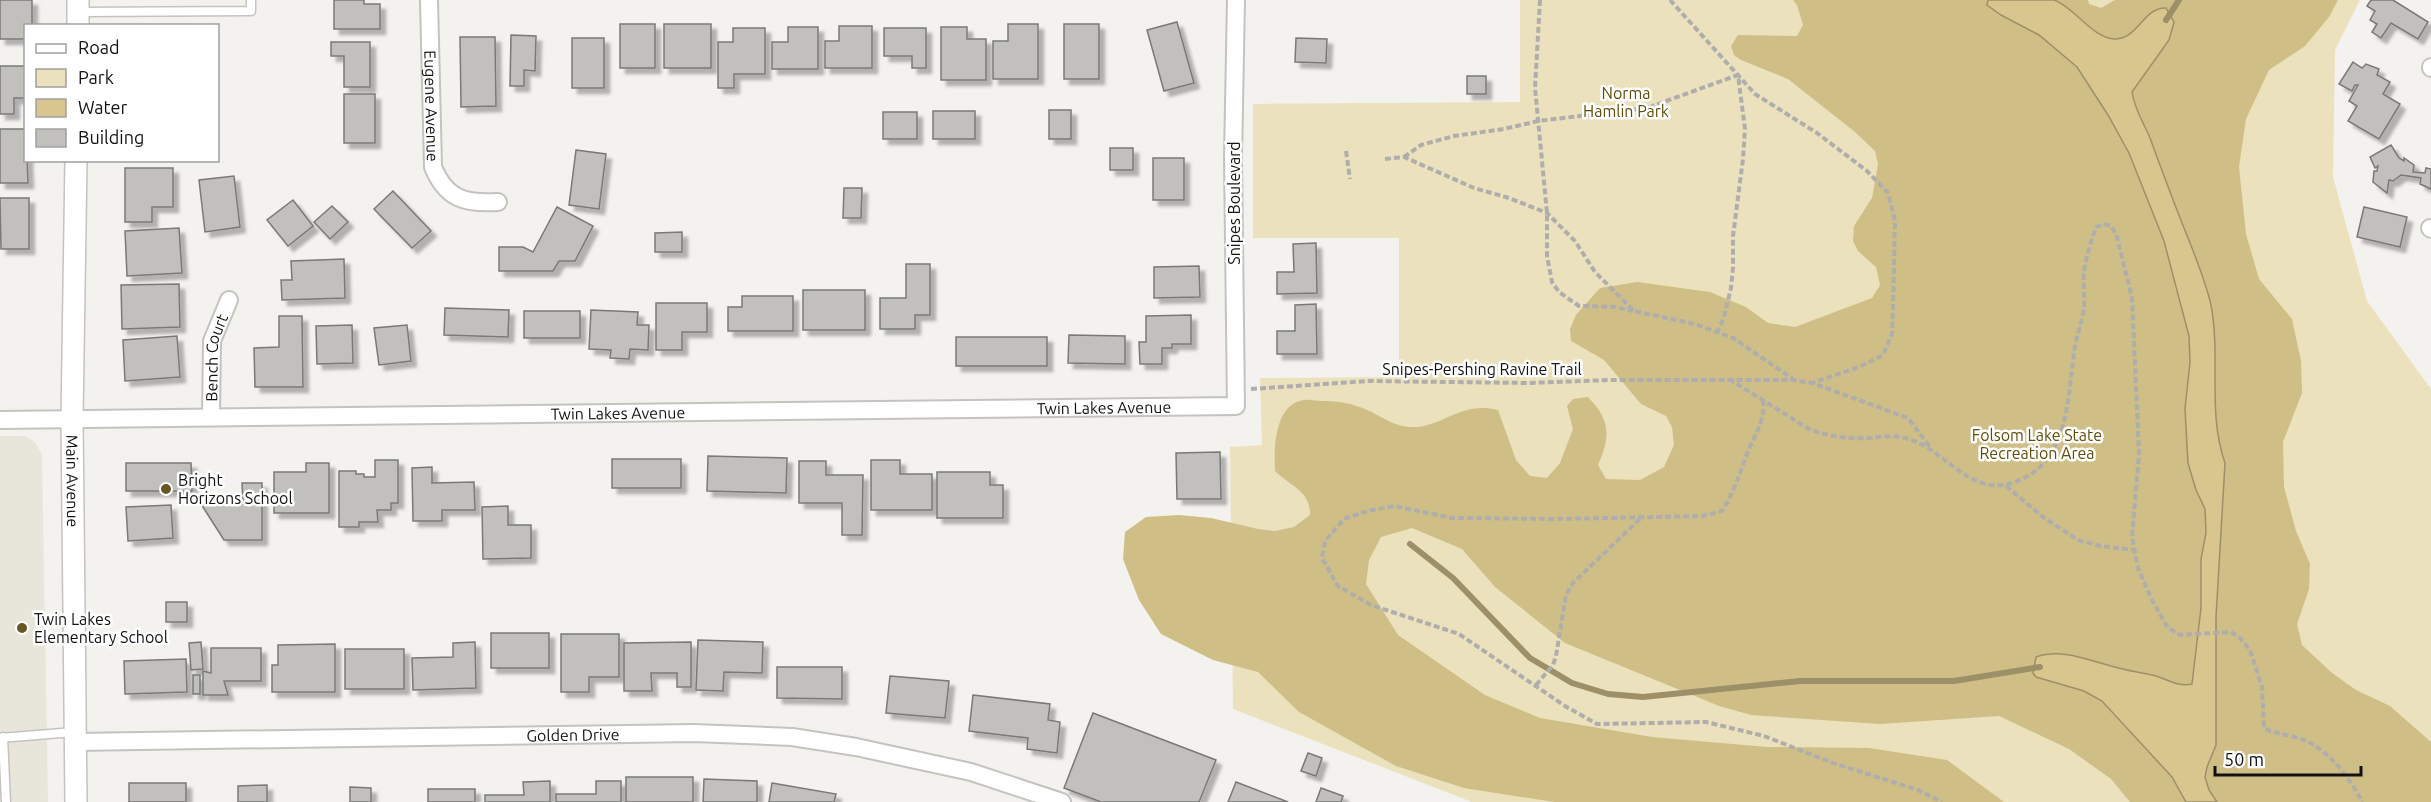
<svg xmlns="http://www.w3.org/2000/svg" width="2431" height="802" viewBox="0 0 2431 802" font-family="Ubuntu,sans-serif">
  <defs>
    <filter id="shadow"><feDropShadow dx="5.5" dy="5.5" stdDeviation="1.5" flood-color="#0004"/></filter>
  </defs>
  <rect width="100%" height="100%" fill="#f3f2ef"/>
  <polygon fill="#e8e5db" points="0,436 25,436 35,442 42,455 48,802 0,802"/>
  <polygon fill="#ece1bd" points="1520,0 2360,0 2335,50 2333,177 2367,301 2431,389 2431,802 1472,802 1233,709 1230,447 1262,445 1260,378 1399,377 1399,238 1253,238 1253,104 1520,102"/>
  <path fill="#cfbe86" d="M1793,0h295l1,4 12,4 14,-8h223l-9,17 -24,29 -36,24 -23,49 -7,48 7,67 13,45 33,40 9,42 1,32 -19,49 1,45 12,44 14,33 -1,25 -12,35 5,21 30,28 24,17 34,16 41,36v60h-301l-19,-23 -42,-30 -70,-33 -119,8 -129,-9 -32,-9 -154,-63 -70,-56 -33,-38 -50,-21 -31,9 -12,23 -3,24 32,51 87,60 55,23 112,19 115,10 102,1 78,12 57,42h-450l-90,-14 -68,-22 -97,-54 -41,-40 -45,-12 -52,-26 -22,-34 -16,-41 2,-27 21,-15 33,-2 32,3 47,11 17,2 19,-4 16,-12c1,-24 -20,-29 -35,-44 -1,-22 -1,-67 29,-71 5,-1 12,1 18,1 17,0 29,2 45,9 15,6 23,15 42,17 32,2 52,-27 89,-17l18,50 14,16 17,2 13,-15 13,-34 -6,-23 6,-7 15,-2c22,23 23,38 10,68l8,14 34,1 24,-13 10,-22 -2,-18 -6,-11 -25,-12 -37,-44 -33,-19 -1,-12 6,-14 24,-27 37,-6 73,10 36,15 22,16 27,4 77,-29 8,-13 -4,-18 -18,-16 -5,-10 1,-15 18,-28 6,-34 -3,-13 -20,-19 -67,-53 -47,-19 -7,-5 -3,-9 7,-11 59,1 6,-11 -6,-20z"/>
  <path fill="#d8c68e" stroke="#9d9068" stroke-width="1.5" d="M1988,0c13,0 56,0 66,0 21,7 39,40 63,39 22,-2 27,-32 49,-31l8,14 -5,18 -37,52c3,19 11,29 18,46 11,30 22,60 34,90 10,25 21,51 27,77 10,53 -4,107 14,158l-9,154v128l-9,22 -2,10 4,13 8,12h-31l-14,-25 -70,-76 -18,-10 -48,-14 -3,-4 3,-16c29,-10 58,6 87,12 11,3 22,4 33,7 13,4 22,11 36,8l9,-76v-49l5,-26 -1,-24 -9,-19 -8,-27 -3,-54 5,-47 -1,-26 -25,-95 -35,-88 -21,-38 -31,-48 -38,-32 -38,-20 -14,-10z"/>
  <g fill="none" stroke-linecap="round" stroke-linejoin="round">
    <g stroke="#9d9068" stroke-width="6">
      <polyline points="2166,20 2179,0"/>
      <polyline points="1410,544 1453,578 1530,658 1572,683 1608,694 1643,697 1800,681 1954,681 2040,667"/>
    </g>
  </g>
  <g fill="#c1c0bd" stroke="#7a7976" stroke-width="1.5" filter="url(#shadow)">
    <polygon points="0,0 32,0 32,26 26,26 26,39 0,39"/>
    <polygon points="334,0 364,0 364,4 380,4 380,29 334,29"/>
    <polygon points="2371,0 2393,0 2428,22 2418,39 2391,23 2381,38 2372,32 2377,24 2370,20 2375,11 2367,6"/>
    <polygon points="1177,22 1194,83 1164,91 1147,30"/>
    <rect x="620" y="24" width="35" height="44"/>
    <rect x="664" y="24" width="47" height="44"/>
    <polygon points="1008,24 1038,24 1038,79 993,79 993,41 1008,41"/>
    <rect x="1064" y="24" width="35" height="55"/>
    <polygon points="839,26 872,26 872,68 825,68 825,41 839,41"/>
    <polygon points="788,27 818,27 818,69 772,69 772,42 788,42"/>
    <polygon points="941,27 967,27 967,39 986,39 986,80 941,80"/>
    <polygon points="733,28 765,28 765,74 734,74 734,88 718,88 718,42 733,42"/>
    <polygon points="884,28 926,28 926,68 912,68 912,56 884,56"/>
    <polygon points="511,35 536,36 535,71 524,70 524,86 510,86"/>
    <polygon points="460,37 495,37 496,106 461,107"/>
    <rect x="572" y="38" width="32" height="50"/>
    <polygon points="1296,38 1327,39 1326,63 1295,62"/>
    <polygon points="331,42 370,42 370,87 344,87 344,56 331,56"/>
    <polygon points="2353,62 2362,68 2366,64 2379,69 2377,75 2390,82 2383,94 2400,104 2379,139 2348,121 2357,106 2349,101 2358,85 2355,85 2352,91 2339,84"/>
    <polygon points="0,66 26,66 26,98 14,98 14,114 0,114"/>
    <rect x="1467" y="76" width="19" height="18"/>
    <rect x="344" y="94" width="31" height="49"/>
    <rect x="1049" y="110" width="22" height="29"/>
    <rect x="933" y="111" width="42" height="28"/>
    <rect x="883" y="112" width="34" height="27"/>
    <polygon points="0,129 26,129 28,183 0,183"/>
    <polygon points="2391,145 2399,158 2404,161 2404,158 2414,165 2413,172 2425,173 2426,168 2431,169 2431,189 2420,184 2421,178 2401,175 2393,181 2389,180 2387,193 2373,182 2374,171 2377,171 2378,166 2375,168 2370,157"/>
    <rect x="1110" y="148" width="23" height="22"/>
    <polygon points="576,150 606,154 599,209 569,205"/>
    <rect x="1153" y="158" width="31" height="42"/>
    <polygon points="125,168 173,168 173,207 152,207 152,222 125,222"/>
    <polygon points="234,176 240,227 205,232 199,180"/>
    <polygon points="844,188 862,188 861,218 843,218"/>
    <polygon points="393,191 431,231 412,248 374,209"/>
    <polygon points="0,198 29,198 29,249 1,249"/>
    <polygon points="293,200 313,226 288,246 267,220"/>
    <polygon points="332,206 348,222 330,239 314,222"/>
    <polygon points="557,207 593,226 575,261 559,261 553,271 499,271 499,247 523,247 533,252"/>
    <polygon points="2364,207 2407,217 2400,247 2357,237"/>
    <polygon points="179,228 182,273 127,276 125,231"/>
    <polygon points="682,232 682,252 655,252 655,233"/>
    <polygon points="1316,243 1317,293 1277,294 1277,272 1294,272 1293,244"/>
    <polygon points="344,259 345,298 282,300 281,280 292,280 291,261"/>
    <polygon points="906,264 930,264 930,315 915,315 915,329 880,329 880,298 906,298"/>
    <polygon points="1199,266 1200,297 1154,298 1154,267"/>
    <polygon points="179,284 180,327 122,329 121,285"/>
    <rect x="803" y="290" width="62" height="40"/>
    <polygon points="742,296 793,296 793,331 728,331 728,307 742,307"/>
    <polygon points="656,303 707,303 707,332 682,332 682,350 656,350"/>
    <polygon points="1316,304 1317,354 1277,354 1277,331 1295,331 1295,305"/>
    <polygon points="445,308 509,310 508,337 444,335"/>
    <polygon points="591,310 638,312 637,325 649,325 648,350 630,349 629,359 610,358 611,350 589,349"/>
    <rect x="524" y="311" width="56" height="27"/>
    <polygon points="1191,315 1191,344 1172,344 1172,348 1162,348 1162,364 1140,364 1139,342 1146,342 1146,316"/>
    <polygon points="279,316 302,316 303,387 255,387 254,348 279,347"/>
    <polygon points="352,325 353,363 317,364 316,326"/>
    <polygon points="407,325 411,361 379,365 374,328"/>
    <polygon points="1069,335 1125,336 1125,364 1068,363"/>
    <polygon points="177,336 180,377 125,381 123,340"/>
    <rect x="956" y="337" width="91" height="29"/>
    <polygon points="1220,452 1221,499 1177,499 1176,453"/>
    <polygon points="708,456 787,458 786,493 707,491"/>
    <rect x="612" y="459" width="69" height="29"/>
    <polygon points="375,460 398,460 398,503 391,503 391,510 377,510 378,522 359,522 359,527 339,527 339,471 356,471 356,474 364,474 364,477 375,477"/>
    <polygon points="871,460 900,460 900,474 932,474 932,510 871,510"/>
    <polygon points="799,461 826,461 826,475 863,475 862,535 842,535 842,503 799,503"/>
    <polygon points="126,463 191,463 192,491 126,491"/>
    <polygon points="306,463 329,463 329,513 274,513 274,472 306,472"/>
    <polygon points="432,467 432,483 474,482 475,510 442,510 442,521 413,521 412,468"/>
    <polygon points="937,472 990,472 990,485 1003,485 1003,518 937,518"/>
    <polygon points="242,483 262,483 262,540 224,540 201,504 243,504"/>
    <polygon points="171,505 173,538 128,541 126,507"/>
    <polygon points="508,506 508,525 531,525 531,558 483,559 482,507"/>
    <rect x="166" y="602" width="21" height="20"/>
    <rect x="491" y="633" width="58" height="35"/>
    <polygon points="561,634 619,634 619,677 589,677 589,692 561,692"/>
    <polygon points="698,640 763,642 762,673 724,672 723,691 696,690"/>
    <polygon points="201,642 203,669 191,670 189,643"/>
    <polygon points="475,642 476,688 413,690 412,658 453,657 453,643"/>
    <polygon points="691,642 691,687 677,687 677,673 651,673 652,691 624,691 624,643"/>
    <polygon points="335,644 335,692 272,692 272,665 278,665 278,645"/>
    <polygon points="211,648 261,648 261,681 224,681 228,695 203,695 203,671 211,673"/>
    <rect x="345" y="649" width="59" height="40"/>
    <polygon points="186,659 187,692 125,694 124,661"/>
    <polygon points="777,667 842,667 842,699 777,698"/>
    <rect x="193" y="675" width="7" height="19"/>
    <polygon points="890,676 949,681 945,718 886,713"/>
    <polygon points="973,695 1050,704 1048,720 1060,722 1057,753 1027,749 1028,738 969,731"/>
    <polygon points="1093,713 1216,760 1199,802 1101,802 1064,788"/>
    <polygon points="1308,753 1322,758 1316,776 1301,771"/>
    <rect x="626" y="777" width="67" height="25"/>
    <polygon points="704,779 757,781 757,802 703,802"/>
    <polygon points="550,781 550,802 485,802 485,795 524,795 523,782"/>
    <polygon points="596,781 621,781 621,802 556,802 556,794 596,794"/>
    <polygon points="1236,782 1288,802 1228,802"/>
    <rect x="129" y="783" width="57" height="19"/>
    <polygon points="772,783 836,794 834,802 769,802"/>
    <polygon points="267,785 267,802 238,802 238,786"/>
    <polygon points="350,787 371,788 371,802 350,802"/>
    <polygon points="1321,788 1343,796 1341,802 1316,802"/>
    <rect x="428" y="789" width="47" height="13"/>
  </g>
  <g fill="none" stroke-linecap="round" stroke-linejoin="round">
    <defs>
      <g id="service">
        <polyline points="78,12 251,11 251,0"/>
        <polyline points="3,737 6,802"/>
        <polyline points="0,738 74,732"/>
      </g>
      <g id="minor">
        <path id="s1" d="M429,0l4,167c13,32 32,37 65,35"/>
        <polyline points="2431,68 2431,67"/>
        <polyline points="2430,228 2431,229"/>
        <path id="s2" d="M211,417l1,-76 17,-41"/>
        <path id="s3" d="M0,420l1236,-14 -3,-248 3,-158"/>
        <path id="s4" d="M75,742l619,-9 98,4 64,10 115,25 91,30"/>
      </g>
      <g id="tertiary">
        <polyline points="78,26 78,0"/>
        <path id="s5" d="M76,160l-4,259 4,383"/>
      </g>
    </defs>
    <use href="#service" stroke="#c4c3c0" stroke-width="11"/>
    <use href="#minor" stroke="#c4c3c0" stroke-width="20"/>
    <use href="#tertiary" stroke="#c4c3c0" stroke-width="24"/>
    <g stroke="#afaeac" stroke-width="4" stroke-dasharray="6 3" stroke-linecap="butt">
      <polyline points="1540,0 1535,88 1547,213 1547,256 1552,282 1559,292 1579,306 1616,307 1633,311"/>
      <polyline points="1670,0 1755,94 1817,133 1867,171 1888,193 1895,221 1893,309 1892,334 1883,355 1859,367 1812,383"/>
      <polyline points="1346,151 1350,179"/>
      <polyline points="1404,157 1421,145 1454,136 1504,129 1538,121 1647,108 1738,75 1745,129 1743,159 1733,236 1733,268 1731,288 1724,317 1717,333"/>
      <polyline points="1385,159 1404,157 1474,188 1509,198 1547,213 1575,241 1595,272 1634,311 1695,324 1733,338 1793,379"/>
      <path d="M1729,379l80,50c21,8 40,10 62,9 9,-1 19,-3 28,-1 37,5 57,42 91,48 10,1 18,0 27,-4 51,-18 51,-83 57,-129 2,-15 8,-29 10,-44 1,-12 -1,-25 0,-37 2,-14 7,-29 12,-44l8,-3 7,2 5,8 16,63 7,157 -7,83 6,31 14,32 16,28 12,7 51,-3 8,5 11,13 12,37 2,41 6,3c13,4 32,6 44,14 20,13 38,36 48,57"/>
      <polyline points="1251,389 1368,381 1528,383 1609,380 1793,380 1812,383 1908,418 1930,447"/>
      <path d="M1763,400c3,19 -9,36 -16,54 -8,20 -13,39 -25,57l-20,5 -145,3 -105,-1 -58,-12 -27,5 -23,8 -19,22 -3,17 16,28 33,19 88,29 106,72 32,18 109,-2 58,14 69,27 85,27 24,12"/>
      <polyline points="2006,486 2043,517 2078,540 2100,546 2135,550"/>
      <polyline points="1536,685 1553,665 1556,656 1566,595 1573,583 1642,517"/>
    </g>
    <use href="#service" stroke="#fff" stroke-width="8"/>
    <use href="#minor" stroke="#fff" stroke-width="16"/>
    <use href="#tertiary" stroke="#fff" stroke-width="21"/>
  </g>
  <g fill="#665724" stroke="#fff" stroke-width="2">
    <circle cx="166" cy="489" r="6"/>
    <circle cx="22" cy="628" r="6"/>
  </g>
  <g text-anchor="middle" stroke-width="5" stroke-linejoin="round" paint-order="stroke">
    <g font-size="16" fill="#604e08" stroke="#fff">
      <text x="1626" y="99">Norma<tspan x="1626" dy="18">Hamlin Park</tspan></text>
      <text x="2037" y="441">Folsom Lake State<tspan x="2037" dy="18">Recreation Area</tspan></text>
    </g>
    <g font-size="16" fill="#121211" stroke="#fff">
      <text dy="6" stroke="none"><textPath href="#s1" startOffset="106">Eugene Avenue</textPath></text>
      <text transform="translate(1234 203) rotate(-90)" y="6">Snipes Boulevard</text>
      <text dy="6" stroke="none"><textPath href="#s2" startOffset="60">Bench Court</textPath></text>
      <text x="1482" y="375">Snipes-Pershing Ravine Trail</text>
      <text dy="6" stroke="none"><textPath href="#s3" startOffset="1104">Twin Lakes Avenue</textPath></text>
      <text dy="6" stroke="none"><textPath href="#s3" startOffset="618">Twin Lakes Avenue</textPath></text>
      <text dy="6" stroke="none"><textPath href="#s5" startOffset="321">Main Avenue</textPath></text>
      <text dy="6" stroke="none"><textPath href="#s4" startOffset="498">Golden Drive</textPath></text>
    </g>
    <g font-size="16" fill="#121211" stroke="#fff" text-anchor="start">
      <text x="178" y="486">Bright<tspan x="178" dy="18">Horizons School</tspan></text>
      <text x="34" y="625">Twin Lakes<tspan x="34" dy="18">Elementary School</tspan></text>
    </g>
  </g>
  <rect x="24" y="24" width="195" height="138" fill="#ffffff" stroke="#a0a0a0" stroke-width="1.5"/>
  <rect x="36" y="44" width="30" height="9" fill="#ffffff" stroke="#a0a0a0" stroke-width="1.5"/>
  <text x="78" y="54" font-size="18" fill="#121211">Road</text>
  <rect x="36" y="69" width="30" height="18" fill="#ece1bd" stroke="#a0a0a0" stroke-width="1.5"/>
  <text x="78" y="84" font-size="18" fill="#121211">Park</text>
  <rect x="36" y="99" width="30" height="18" fill="#d8c68e" stroke="#a0a0a0" stroke-width="1.5"/>
  <text x="78" y="114" font-size="18" fill="#121211">Water</text>
  <rect x="36" y="129" width="30" height="18" fill="#c1c0bd" stroke="#a0a0a0" stroke-width="1.5"/>
  <text x="78" y="144" font-size="18" fill="#121211">Building</text>
  <path d="M2215 766v9h146v-9" fill="none" stroke="#121211" stroke-width="3"/>
  <text x="2224" y="766" font-size="18" fill="#121211" stroke="#ffffff" stroke-width="4.5" paint-order="stroke">50 m</text>
</svg>
